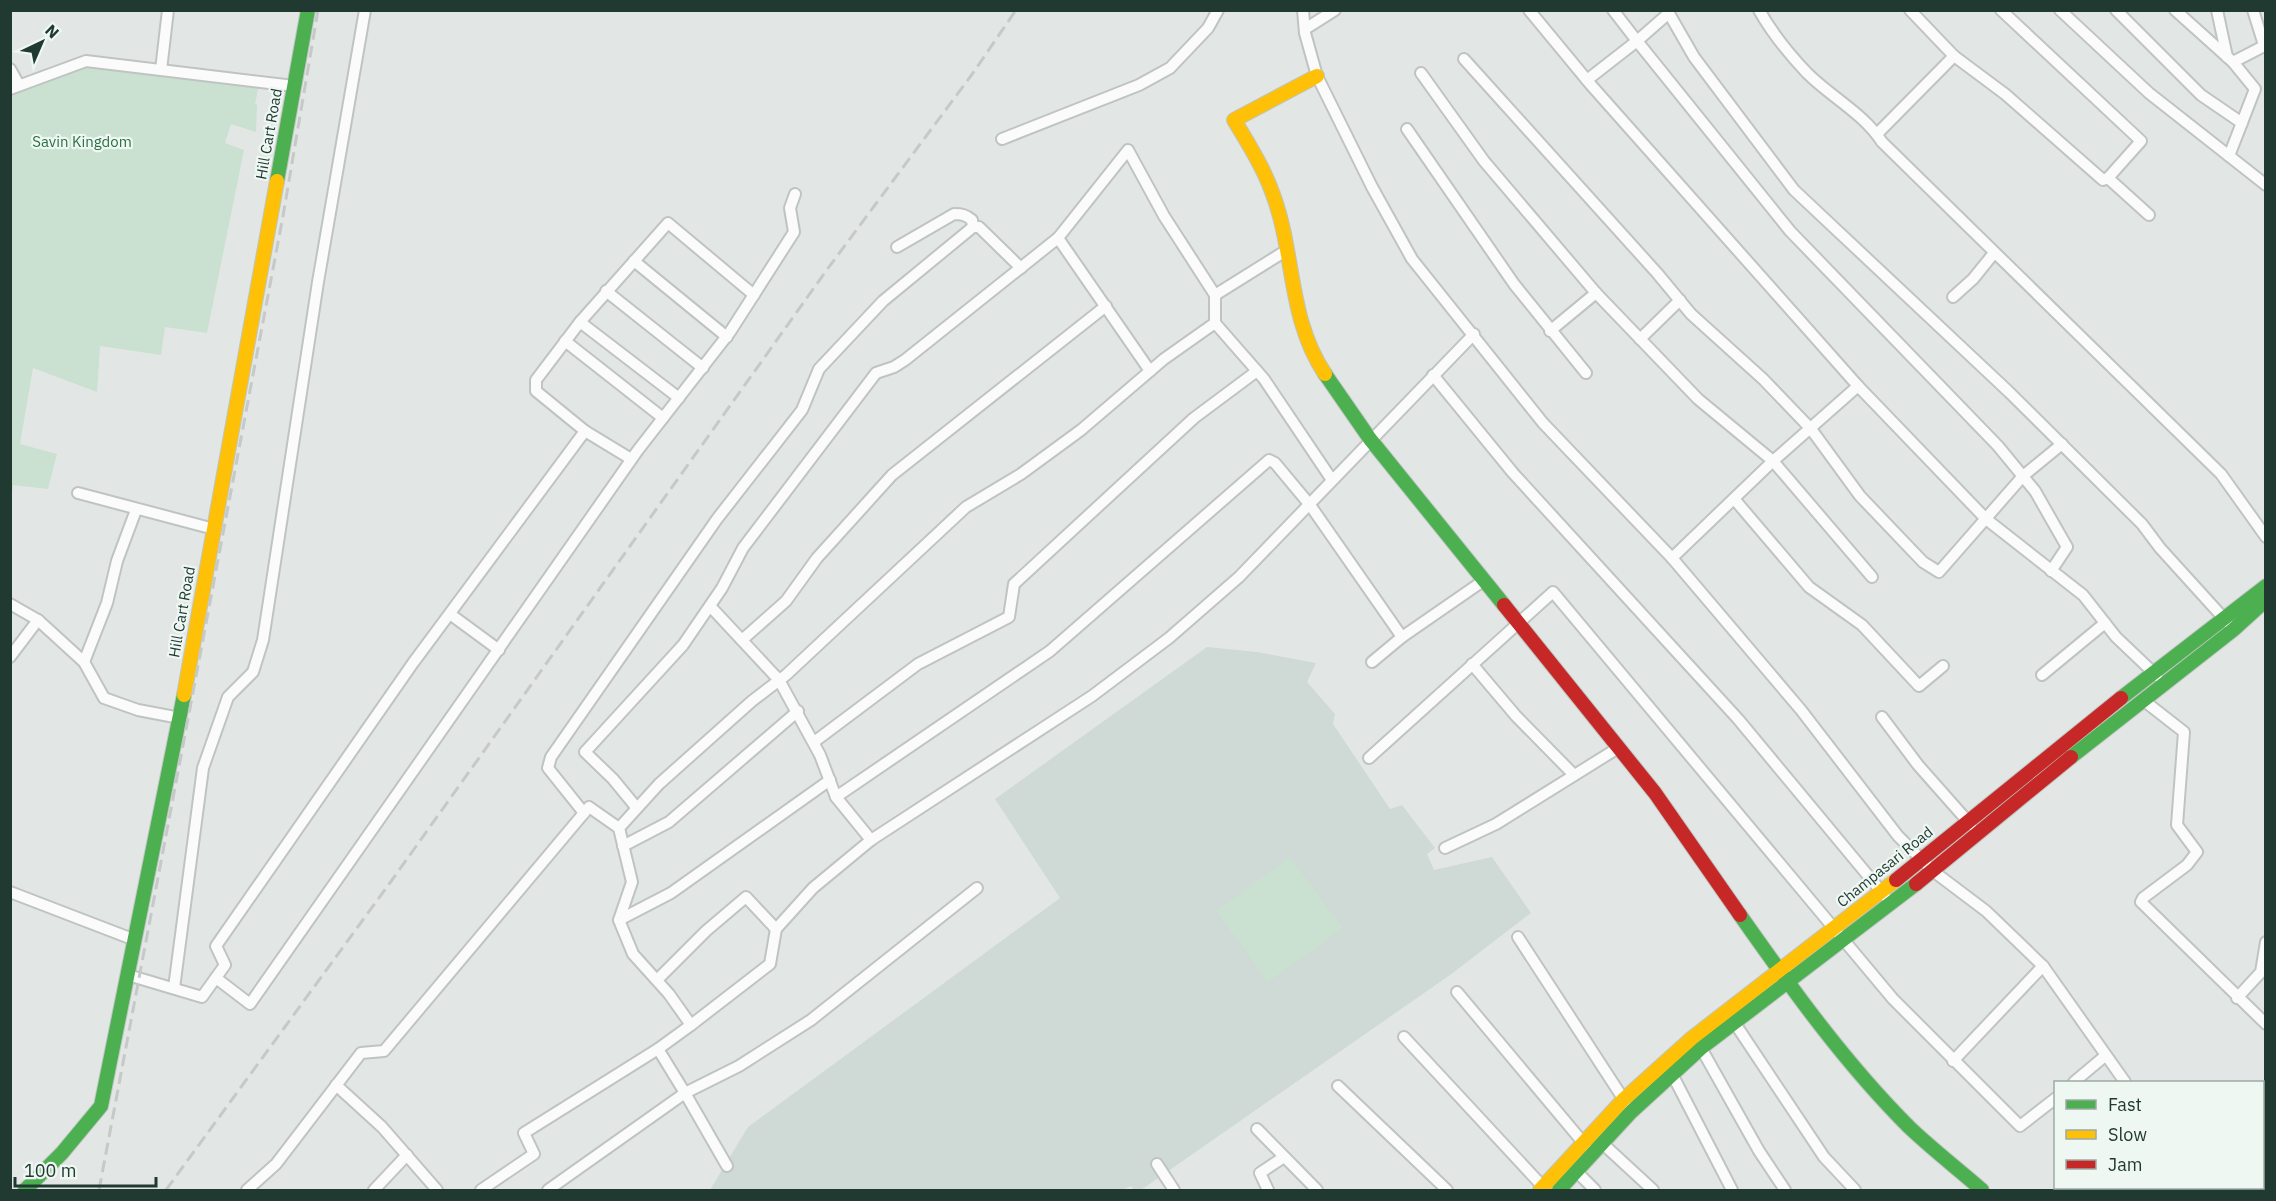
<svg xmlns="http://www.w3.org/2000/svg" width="2276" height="1201" viewBox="0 0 2276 1201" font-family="'IBM Plex Sans',sans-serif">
  <rect width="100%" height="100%" fill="#e2e7e5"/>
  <polygon fill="#cfd9d5" points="1207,647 1257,652 1316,663 1307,682 1335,714 1333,724 1390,809 1402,805 1435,848 1427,854 1434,870 1492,857 1531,913 1450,975 1141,1190 1134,1190 1131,1186 1122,1190 710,1190 748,1127 1060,898 995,799"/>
  <g fill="#cae0d1">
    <polygon points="85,64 259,85 255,104 257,105 256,132 231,124 225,143 244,150 207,333 165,327 161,355 100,346 97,392 33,368 20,444 57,454 48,489 13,485 11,502 11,92"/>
    <polygon points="1290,857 1343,928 1268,982 1216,911"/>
  </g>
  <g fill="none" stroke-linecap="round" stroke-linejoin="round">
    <defs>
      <g id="street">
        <polyline points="1303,10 1305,33 1317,76 1372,187 1412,259 1543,423 1672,558 1801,710 1898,836 1933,871 1986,911 2043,966 2125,1082"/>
        <polyline points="1529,10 1591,85 1858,386 1986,519 2083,595 2116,637 2157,676"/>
        <polyline points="1613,10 1637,41 1669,13"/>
        <polyline points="1667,10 1694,57 1794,190 2009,392 2142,524 2160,548 2228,623"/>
        <path d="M1759,10c13,23 30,44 48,63 24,24 56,40 75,69l339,332 45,63"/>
        <polyline points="2001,10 2141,141 2108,178 2149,215"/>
        <polyline points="2060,10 2149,93 2266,185"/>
        <polyline points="2116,10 2201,95 2242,123"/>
        <polyline points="2175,10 2233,62 2266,45"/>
        <polyline points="2217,10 2227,57"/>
        <polyline points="2253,10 2264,45"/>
        <polyline points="1305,29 1335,10"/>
        <polyline points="1954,56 2005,94 2103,180 2110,177"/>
        <polyline points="1464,59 1657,273 1691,314 1763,379 1811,429 1860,496 1923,562 1939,572 2023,476 2062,444"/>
        <polyline points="10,69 19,85"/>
        <polyline points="161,70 168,10"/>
        <polyline points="1421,73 1484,161 1596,293 1698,399 1773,461 1872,577"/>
        <polyline points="1587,80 1637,41 1790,231 1998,446 2035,491 2067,547 2051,571"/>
        <polyline points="10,89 86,61 294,86"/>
        <polyline points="1407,129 1514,284 1586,373"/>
        <polyline points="1877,134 1954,56 1910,10"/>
        <polyline points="1002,139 1139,85 1170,68 1208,28 1218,10"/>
        <polyline points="2229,156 2255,89 2233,62"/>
        <polyline points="1058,238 1150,371"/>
        <path d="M897,247l57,-33c8,0 12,1 18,6l1,7"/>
        <polyline points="634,261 727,337"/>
        <polyline points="606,291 703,368"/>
        <polyline points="1215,295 1287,250"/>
        <polyline points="1953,297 1973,279 1994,253"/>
        <polyline points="580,322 679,398"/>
        <polyline points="1550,331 1596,293"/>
        <polyline points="1640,339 1680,300"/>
        <polyline points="565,341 663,418"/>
        <polyline points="1433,375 1513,473 1738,719 1885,896"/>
        <polyline points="585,431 631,459"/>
        <polyline points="78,493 214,529"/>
        <polyline points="1735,500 1809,587 1862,625 1919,686 1943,666"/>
        <polyline points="1672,558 1773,461 1858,386"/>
        <polyline points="10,604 38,620 84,662 104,698 138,710 180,718"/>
        <polyline points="710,606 779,680 820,755 836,797 871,840"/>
        <polyline points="450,614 499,650"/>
        <polyline points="742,640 786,601 817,558 892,475 1106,306"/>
        <polyline points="10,657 38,620"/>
        <polyline points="84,662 107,603 117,561 136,510"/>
        <polyline points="1372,662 1402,637"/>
        <polyline points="1472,664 1516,716 1574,775"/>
        <polyline points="2042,675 2105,623"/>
        <polyline points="2143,700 2184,732 2177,825 2197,852 2187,865 2143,898 2141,902 2266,1024"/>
        <polyline points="1882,717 1918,765 1971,825"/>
        <polyline points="814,742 918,664 1009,617 1014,584 1194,418 1257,371"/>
        <polyline points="1369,758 1553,592 1893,999 2020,1126 2056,1098"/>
        <polyline points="836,797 1050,651 1269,460 1275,463 1310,505 1402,637 1483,581"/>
        <polyline points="636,807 613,779 585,752 683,645 722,588 743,548 876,373 894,367 905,360 1058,238 1128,150 1164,216 1215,295 1215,323"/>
        <polyline points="584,813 548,768 551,757 717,519 802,410 819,369 883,301 973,227 979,227 1021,268"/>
        <polyline points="619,828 659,784 752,701 786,675 966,507 1021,474 1081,430 1164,359 1215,323 1264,379 1332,480"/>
        <polyline points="623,846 669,822 798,711"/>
        <polyline points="1445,848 1496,824 1618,748"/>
        <polyline points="10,892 135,940"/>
        <polyline points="619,920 671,893 830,780"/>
        <polyline points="1518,937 1626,1103"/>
        <polyline points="128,975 202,997 225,965 216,946 413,663 585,431 536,391 536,380 580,322 668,223 754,295"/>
        <polyline points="216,978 250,1004 638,450 730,332 794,232 790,208 795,194"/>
        <polyline points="657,980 706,931 746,897 776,929"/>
        <polyline points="174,988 203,768 228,697 253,672 263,640 318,282 365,10"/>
        <polyline points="1457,992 1586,1146"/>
        <polyline points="2237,998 2261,972 2266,942"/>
        <polyline points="1734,1022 1824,1157 1855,1190"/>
        <polyline points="691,1025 770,964 776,929 813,888 871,840 1092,696 1169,638 1239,577 1474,334"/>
        <polyline points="1404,1037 1546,1190"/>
        <polyline points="1701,1048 1759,1151 1785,1190"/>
        <polyline points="1953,1061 2043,966"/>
        <polyline points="1672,1074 1732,1190"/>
        <polyline points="2074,1082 2105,1056"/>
        <polyline points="336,1085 382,1127 437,1190"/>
        <polyline points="1338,1086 1447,1190"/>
        <polyline points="1257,1129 1317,1190"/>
        <polyline points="1602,1143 1653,1190"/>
        <polyline points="2262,1150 2266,1144"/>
        <polyline points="1157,1164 1174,1190"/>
        <polyline points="727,1166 685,1093 739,1066 811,1020 977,888"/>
        <polyline points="1576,1171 1595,1190"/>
        <polyline points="2227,1188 2230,1190"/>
        <polyline points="247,1190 276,1164 361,1053 384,1051 589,807 619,828 632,882 619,920 633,954 669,994 691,1025 658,1049 685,1093 548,1190"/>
        <polyline points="374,1190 407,1155"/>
        <polyline points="481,1190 534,1154 524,1133 658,1049"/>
        <polyline points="1268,1190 1260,1173 1284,1157"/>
        <polyline points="2240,1190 2242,1188"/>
      </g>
      <g id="fast">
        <polyline points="277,181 308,10"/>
        <polyline points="1325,374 1370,439 1504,605"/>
        <polyline points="2121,698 2266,586"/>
        <polyline points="2071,757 2233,630 2266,600"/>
        <path d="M1740,915c52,74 105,148 169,212 23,22 49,42 73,63"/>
        <polyline points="25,1190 62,1153 101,1106 184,695"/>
        <polyline points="1559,1190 1631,1112 1701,1048 1916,884"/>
      </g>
      <g id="slow">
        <path d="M1317,76l-83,44c24,39 39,64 49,109 11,50 12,100 42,145"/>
        <polyline points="184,695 277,181"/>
        <polyline points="1540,1190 1623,1100 1692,1038 1896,880"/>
      </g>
      <g id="jam">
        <polyline points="1504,605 1655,793 1740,915"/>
        <polyline points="1896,880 2121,698"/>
        <polyline points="1916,884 2071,757"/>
      </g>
    </defs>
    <use href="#street" stroke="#bfc4c2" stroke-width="14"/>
    <use href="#fast" stroke="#bec5c2" stroke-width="16"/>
    <use href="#slow" stroke="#bec5c2" stroke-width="16"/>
    <use href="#jam" stroke="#bec5c2" stroke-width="16"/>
    <use href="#street" stroke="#fbfbfb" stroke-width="10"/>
    <use href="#fast" stroke="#4caf50" stroke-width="14"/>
    <use href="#slow" stroke="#ffc107" stroke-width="14"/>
    <use href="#jam" stroke="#c62828" stroke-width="14"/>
    <g stroke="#c6c9c8" stroke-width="3" stroke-dasharray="12 6" stroke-linecap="butt">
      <polyline points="99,1190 283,216 318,10"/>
      <polyline points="166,1190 392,880 826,271 973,73 1016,10"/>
    </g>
  </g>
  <g text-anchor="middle" stroke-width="4.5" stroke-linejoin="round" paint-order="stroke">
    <g font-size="15" fill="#203a32" stroke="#eff7f3">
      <text transform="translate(269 134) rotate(-80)" y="5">Hill Cart Road</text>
      <text transform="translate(182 612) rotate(-80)" y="5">Hill Cart Road</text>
      <text transform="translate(1885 867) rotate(-39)" y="5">Champasari Road</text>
    </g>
    <g font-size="15" fill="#2b7045" stroke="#eff7f3">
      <text x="82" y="147">Savin Kingdom</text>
    </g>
  </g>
  <rect width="2276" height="1201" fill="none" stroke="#203a32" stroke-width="24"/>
  <rect x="2054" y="1081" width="210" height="108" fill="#eff7f3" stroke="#9caba6" stroke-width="1.5"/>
  <rect x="2066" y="1100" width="30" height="9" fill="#4caf50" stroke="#9caba6" stroke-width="1.5"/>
  <text x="2108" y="1111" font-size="18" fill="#203a32">Fast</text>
  <rect x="2066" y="1130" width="30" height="9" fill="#ffc107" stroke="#9caba6" stroke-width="1.5"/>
  <text x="2108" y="1141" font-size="18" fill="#203a32">Slow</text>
  <rect x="2066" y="1160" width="30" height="9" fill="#c62828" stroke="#9caba6" stroke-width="1.5"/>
  <text x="2108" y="1171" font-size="18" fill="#203a32">Jam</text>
  <g transform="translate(42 42) rotate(44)" stroke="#eff7f3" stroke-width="4.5" paint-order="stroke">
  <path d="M0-4.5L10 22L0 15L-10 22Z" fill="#203a32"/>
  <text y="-9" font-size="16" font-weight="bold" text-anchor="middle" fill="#203a32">N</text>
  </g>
  <path d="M15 1177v9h141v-9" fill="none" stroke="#203a32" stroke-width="3"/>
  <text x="24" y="1177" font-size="18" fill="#203a32" stroke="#eff7f3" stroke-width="4.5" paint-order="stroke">100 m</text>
</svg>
